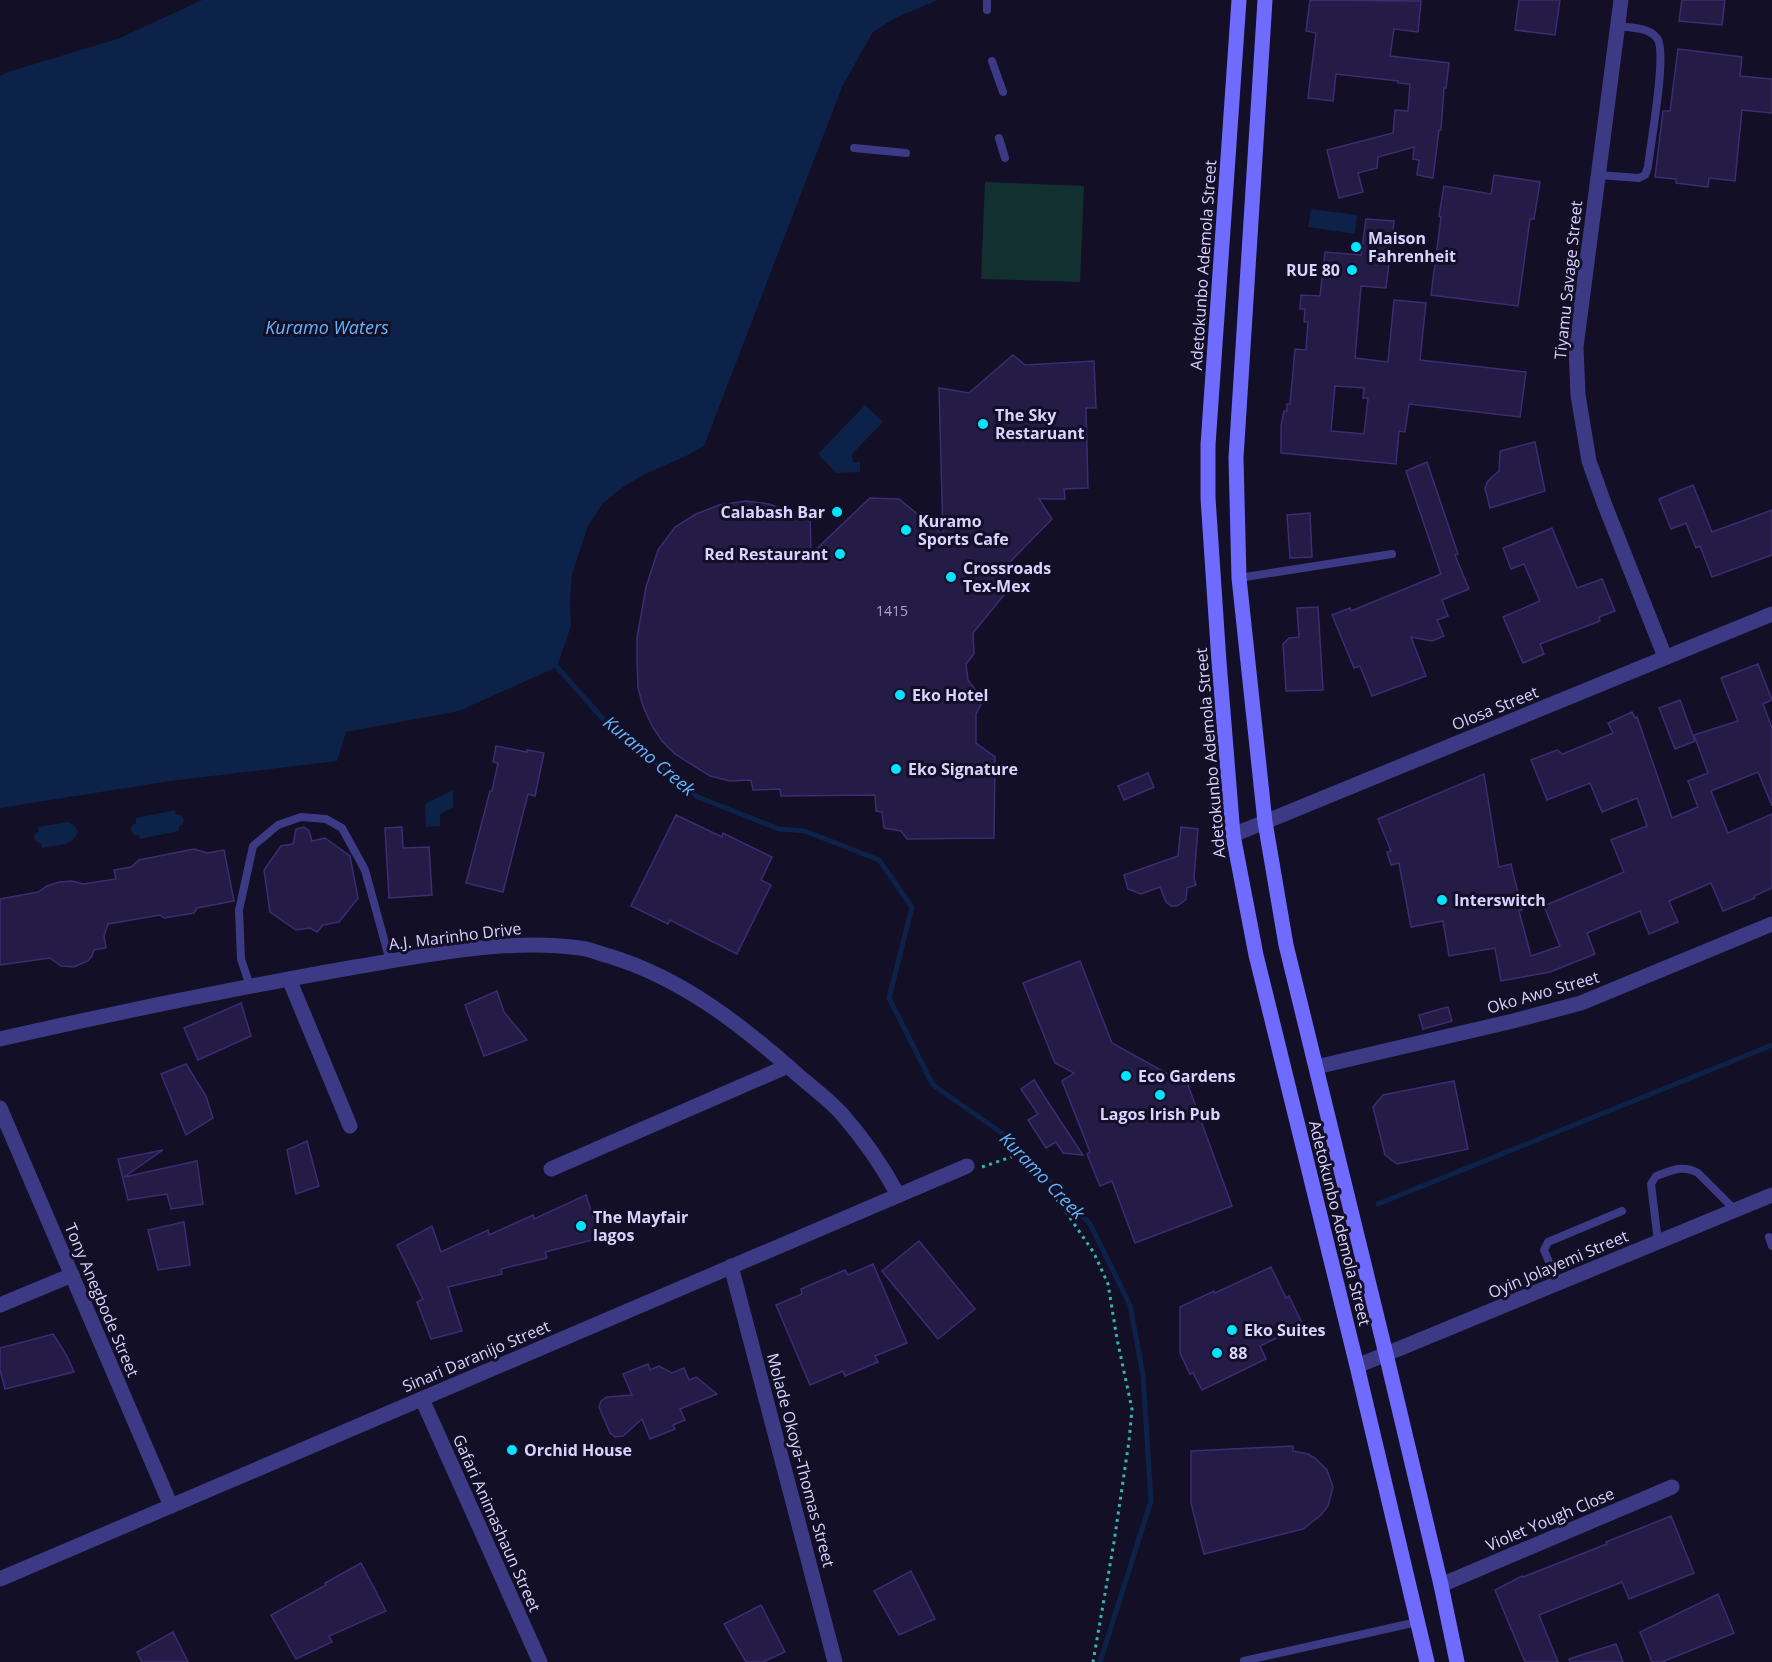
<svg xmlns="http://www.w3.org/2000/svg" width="1772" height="1662" viewBox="0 0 1772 1662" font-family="'Open Sans',sans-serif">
  <rect width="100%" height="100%" fill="#130f26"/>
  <polygon fill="#12302f" points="985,182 1084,186 1080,282 981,279"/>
  <g fill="#0c2248">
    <polygon points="202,0 938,0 895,18 873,32 842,87 704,446 686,456 643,475 623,487 602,504 588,526 572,574 570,599 571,626 557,667 459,711 346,732 337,761 170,781 0,808 0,76 8,72 120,38"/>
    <polygon points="1311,209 1357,215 1355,234 1308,227"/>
    <polygon points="865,405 883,422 852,454 853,462 860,462 860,472 836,473 818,454"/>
    <polygon points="453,790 453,807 440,814 440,826 426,827 425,804"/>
    <polygon points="175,810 176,814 181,815 184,820 182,825 179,827 179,831 140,839 139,835 134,835 131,830 132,825 136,823 136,818"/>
    <path d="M68,822l6,3 4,6c-4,16 -23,14 -36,17l-1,-5 -4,-1 -3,-4 1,-4 4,-3 -1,-4z"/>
  </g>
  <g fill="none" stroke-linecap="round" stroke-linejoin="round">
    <g stroke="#0c2248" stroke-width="5">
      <polyline points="557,667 613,730 698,797 779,829 805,831 879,860 912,907 889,998 933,1085 1012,1140 1090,1224 1130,1305 1143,1375 1151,1501 1100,1662"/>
      <polyline points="1378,1204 1772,1045"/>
    </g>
  </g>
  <g fill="#241b47" stroke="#3b2d73" stroke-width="1.5" fill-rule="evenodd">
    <polygon points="1310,0 1421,1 1418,32 1394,29 1390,56 1449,63 1446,88 1444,88 1441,130 1439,130 1433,178 1417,175 1419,160 1413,159 1414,147 1378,157 1377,168 1358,173 1363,192 1339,198 1327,150 1393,133 1395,110 1408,111 1410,84 1398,83 1398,81 1336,74 1333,101 1308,98 1316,33 1306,31"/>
    <polygon points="1519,0 1560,0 1555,35 1515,30"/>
    <polygon points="1682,0 1725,0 1722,25 1679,21"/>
    <polygon points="1678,49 1742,57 1740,76 1772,79 1772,113 1742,110 1735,181 1709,178 1708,187 1676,183 1676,179 1655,177 1663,111 1670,111"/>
    <polygon points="1494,175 1540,182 1534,219 1530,219 1518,306 1431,295 1441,217 1439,216 1444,186 1491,194"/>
    <path d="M1366,219l28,2 -8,67 -25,-2 -6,72 33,4 6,-62 32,3 -6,57 106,12 -6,45 -111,-13 -4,28 -6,-1 -3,33 -115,-11v-27l3,-15h3v-7h3l5,-55 11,1 2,-28h-4l1,-13h-5l1,-14 19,1 5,-44 36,3zM1335,386l29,2 -1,10h5l-4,36 -33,-3z"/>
    <polygon points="1013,355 1025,365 1094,361 1096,408 1086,408 1088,488 1064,489 1065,499 1039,499 1052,519 1007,565 1008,590 973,633 974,654 966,664 968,680 983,700 976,714 976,743 995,757 994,838 907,839 901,831 884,828 882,812 876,811 875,795 781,796 780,789 753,790 751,780 730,781 710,776 675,754 662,741 652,726 643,706 638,688 637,660 637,638 646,587 658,550 675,527 696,514 719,505 746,501 769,504 792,512 810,512 811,554 870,498 899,499 943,535 939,388 969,393"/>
    <polygon points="1535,442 1545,491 1490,508 1485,488 1488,481 1499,471 1500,451"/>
    <polygon points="1427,462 1458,554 1455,555 1469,589 1442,600 1448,616 1437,620 1444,636 1432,641 1411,637 1426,676 1372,696 1360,666 1354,668 1332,615 1350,608 1351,611 1441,574 1406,471"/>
    <polygon points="1693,485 1712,532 1772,510 1772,555 1712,577 1700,546 1696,548 1686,523 1671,529 1659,499"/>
    <polygon points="1310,513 1312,557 1290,558 1287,515"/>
    <polygon points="1552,528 1577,588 1602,579 1615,611 1599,617 1600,621 1540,644 1544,654 1523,663 1503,617 1540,601 1524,564 1511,569 1503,548"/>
    <polygon points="1318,607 1323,690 1286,691 1283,644 1289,638 1299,637 1297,608"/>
    <polygon points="1758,664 1772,700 1763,704 1772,728 1772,806 1758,772 1711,791 1728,833 1772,814 1772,888 1754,896 1755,898 1723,911 1711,883 1669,901 1678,922 1649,934 1640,911 1587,933 1595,954 1550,972 1501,981 1495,948 1449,956 1443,921 1411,927 1399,863 1391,865 1387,852 1391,851 1378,819 1484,774 1499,867 1511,864 1522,910 1519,911 1531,956 1560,946 1544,906 1624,872 1611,840 1647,826 1637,798 1602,812 1590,783 1547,800 1531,760 1557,750 1563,754 1613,733 1608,723 1632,712 1635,718 1637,717 1672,818 1698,807 1688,781 1708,773 1694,735 1738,721 1721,678"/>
    <polygon points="1680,700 1695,741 1675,749 1659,708"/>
    <polygon points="496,746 527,752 527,750 544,753 535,796 528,794 503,892 466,883 490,791 492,791 498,763 493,762"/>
    <polygon points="1148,773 1154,787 1124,800 1118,786"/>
    <polygon points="676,815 722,837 723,833 772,857 761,880 771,885 737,954 670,920 668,924 631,906"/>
    <polygon points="304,827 309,831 312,841 325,838 350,856 358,898 339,922 323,925 317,932 310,928 296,930 270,912 264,870 281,846 293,844 296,829"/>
    <polygon points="402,827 403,848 429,847 432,895 389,898 385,828"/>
    <polygon points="1181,827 1198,829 1194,878 1196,885 1187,888 1186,899 1183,902 1177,906 1171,906 1166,902 1160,887 1141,894 1128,889 1124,875 1178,856"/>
    <polygon points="194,849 207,853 224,850 234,901 197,908 194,913 164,918 160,915 108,924 104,936 106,948 94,950 92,956 88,961 74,967 61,966 50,958 0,965 0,899 38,892 47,886 59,882 72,881 83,884 116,879 114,870 131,867 139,860"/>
    <polygon points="1080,961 1112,1043 1188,1085 1232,1206 1135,1243 1112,1181 1100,1186 1087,1154 1090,1152 1062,1081 1074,1073 1055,1063 1023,983"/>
    <polygon points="497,991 504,1012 527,1040 484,1056 465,1005"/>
    <polygon points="241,1003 251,1036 198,1060 184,1028"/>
    <polygon points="1448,1007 1452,1021 1423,1029 1419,1015"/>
    <polygon points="186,1064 206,1096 213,1118 186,1135 161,1074"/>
    <polygon points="1034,1080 1046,1099 1083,1155 1063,1153 1056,1142 1046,1148 1028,1120 1038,1114 1021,1089"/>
    <polygon points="1454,1081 1468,1149 1397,1164 1385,1155 1373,1107 1383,1095"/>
    <polygon points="307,1141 319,1186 296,1194 287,1150"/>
    <polygon points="163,1150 124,1177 197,1161 203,1204 171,1209 167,1194 128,1200 118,1159"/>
    <polygon points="586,1195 600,1238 545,1252 547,1258 501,1269 502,1274 448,1287 462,1331 431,1339 417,1302 423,1299 397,1245 432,1226 441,1252 488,1230 489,1235 533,1215 534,1219"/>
    <polygon points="184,1222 190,1265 158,1270 148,1230"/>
    <polygon points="919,1241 975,1309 938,1339 882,1271"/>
    <polygon points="873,1264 907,1343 875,1356 878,1362 845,1376 843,1371 810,1385 776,1305 802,1294 801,1289 845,1270 848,1275"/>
    <polygon points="1271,1267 1286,1298 1289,1296 1303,1325 1260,1346 1266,1359 1202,1390 1193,1373 1190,1374 1180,1353 1180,1307 1214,1291 1215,1293"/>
    <polygon points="53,1334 67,1356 74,1372 5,1389 0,1370 0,1348"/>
    <polygon points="648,1364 650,1370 659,1366 672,1373 684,1368 689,1380 696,1377 717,1394 680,1409 685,1420 673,1425 675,1429 650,1439 642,1419 623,1436 615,1437 610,1433 599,1407 601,1401 607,1397 632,1395 623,1374"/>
    <polygon points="1293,1446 1293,1451 1308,1454 1315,1458 1327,1470 1333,1487 1328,1506 1321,1515 1303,1529 1204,1554 1191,1503 1191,1451"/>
    <polygon points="1671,1516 1694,1573 1629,1599 1622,1582 1539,1615 1558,1662 1525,1662 1495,1590 1522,1576 1523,1577 1607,1544 1606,1542"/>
    <polygon points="361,1563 386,1611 329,1636 332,1642 296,1659 271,1615 326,1585 325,1583"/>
    <polygon points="911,1571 935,1619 899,1635 874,1591"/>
    <polygon points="1718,1594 1734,1633 1662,1662 1652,1662 1640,1632"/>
    <polygon points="761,1605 785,1652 763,1662 746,1662 724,1624"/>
    <polygon points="173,1632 188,1662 142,1662 137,1652"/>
    <polygon points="1616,1644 1623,1662 1570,1662 1569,1659"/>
  </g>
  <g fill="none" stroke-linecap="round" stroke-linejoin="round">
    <polyline stroke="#2fb8b0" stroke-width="3" stroke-dasharray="3 4.5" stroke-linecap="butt" points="982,1167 1017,1155 1029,1162 1066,1212 1094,1253 1108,1284 1117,1339 1132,1409 1129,1441 1114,1542 1093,1662"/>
    <g stroke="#3d3a85" stroke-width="8">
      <polyline points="987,0 987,10"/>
      <polyline points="992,61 1003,92"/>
      <polyline points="999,138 1005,158"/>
      <polyline points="854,148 906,153"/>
      <path d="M1598,175l41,3 6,-3 3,-8c2,-21 20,-116 9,-129 -9,-11 -26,-10 -39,-12"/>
      <polyline points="1239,578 1392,554"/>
      <polyline points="250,986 241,959 239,910 253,846 278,825 301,817 326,819 342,828 365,870 390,961"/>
      <polyline points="1769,1237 1772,1246"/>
      <path d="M1658,1242l-7,-58 5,-8c15,-5 27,-12 42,-3l37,37"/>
      <polyline points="1558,1283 1544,1250 1548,1242 1622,1211"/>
      <polyline points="1244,1661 1417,1622"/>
    </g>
    <g stroke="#3d3a85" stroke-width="15">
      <polyline points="1621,0 1576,347 1578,395 1589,461 1604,503 1665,657"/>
      <polyline points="1233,835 1772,614"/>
      <polyline points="289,979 350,1126"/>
      <path d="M0,1039c118,-27 236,-51 355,-72 73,-12 152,-29 225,-19 10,1 20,6 29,8 73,22 134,70 190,120 14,12 29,23 42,37 22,25 41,52 57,82"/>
      <polyline points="1316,1067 1513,1021 1581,1003 1772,924"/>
      <polyline points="0,1108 171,1506"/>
      <polyline points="551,1169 788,1066"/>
      <polyline points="731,1266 835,1662"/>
      <polyline points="0,1305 72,1275"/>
      <polyline points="1357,1366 1772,1195"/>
      <polyline points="422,1399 540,1662"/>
      <polyline points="0,1579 967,1166"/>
      <polyline points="1441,1585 1672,1487"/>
    </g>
    <g stroke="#6f6bff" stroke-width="15">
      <polyline points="1239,0 1208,445 1208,498 1219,662 1233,835 1256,955 1357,1366 1427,1662"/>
      <polyline points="1265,0 1236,458 1239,578 1265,822 1286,945 1386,1354 1441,1585 1457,1662"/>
    </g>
  </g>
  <g fill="#00e5ff" stroke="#130f26" stroke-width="2">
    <circle cx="1356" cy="247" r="6"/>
    <circle cx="1352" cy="270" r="6"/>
    <circle cx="983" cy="424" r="6"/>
    <circle cx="837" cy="512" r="6"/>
    <circle cx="906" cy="530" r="6"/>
    <circle cx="840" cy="554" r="6"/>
    <circle cx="951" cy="577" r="6"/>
    <circle cx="900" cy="695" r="6"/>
    <circle cx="896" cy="769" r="6"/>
    <circle cx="1442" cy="900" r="6"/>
    <circle cx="1126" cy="1076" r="6"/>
    <circle cx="1160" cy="1095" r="6"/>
    <circle cx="581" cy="1226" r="6"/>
    <circle cx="1232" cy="1330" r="6"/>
    <circle cx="1217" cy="1353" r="6"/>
    <circle cx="512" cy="1450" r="6"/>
  </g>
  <g text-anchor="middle" stroke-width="6" stroke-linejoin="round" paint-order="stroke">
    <g font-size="14" fill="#aca6d1">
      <text x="892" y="616">1415</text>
    </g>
    <g font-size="16" font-weight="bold" fill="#d9d4ff" stroke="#130f26" text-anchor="start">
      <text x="1368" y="244">Maison<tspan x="1368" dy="18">Fahrenheit</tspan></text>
      <text x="1340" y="276" text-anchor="end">RUE 80</text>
      <text x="995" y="421">The Sky<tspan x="995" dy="18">Restaruant</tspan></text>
      <text x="825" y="518" text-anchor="end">Calabash Bar</text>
      <text x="918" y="527">Kuramo<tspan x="918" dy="18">Sports Cafe</tspan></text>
      <text x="828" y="560" text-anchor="end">Red Restaurant</text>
      <text x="963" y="574">Crossroads<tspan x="963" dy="18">Tex-Mex</tspan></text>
      <text x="912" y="701">Eko Hotel</text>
      <text x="908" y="775">Eko Signature</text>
      <text x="1454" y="906">Interswitch</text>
      <text x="1138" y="1082">Eco Gardens</text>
      <text x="1160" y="1120" text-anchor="middle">Lagos Irish Pub</text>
      <text x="593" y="1223">The Mayfair<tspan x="593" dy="18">lagos</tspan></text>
      <text x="1244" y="1336">Eko Suites</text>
      <text x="1229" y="1359">88</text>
      <text x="524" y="1456">Orchid House</text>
    </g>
    <g font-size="16" fill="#d9d4ff" stroke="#130f26">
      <text transform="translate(1203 265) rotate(-86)" y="6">Adetokunbo Ademola Street</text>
      <text transform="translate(1568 280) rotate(-84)" y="6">Tiyamu Savage Street</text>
      <text transform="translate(1495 708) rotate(-22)" y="6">Olosa Street</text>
      <text transform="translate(1210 753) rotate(-95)" y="6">Adetokunbo Ademola Street</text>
      <text transform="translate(455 936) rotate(-7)" y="6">A.J. Marinho Drive</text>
      <text transform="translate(1543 992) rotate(-16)" y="6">Oko Awo Street</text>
      <text transform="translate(1340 1223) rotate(76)" y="6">Adetokunbo Ademola Street</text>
      <text transform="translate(1558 1264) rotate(-23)" y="6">Oyin Jolayemi Street</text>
      <text transform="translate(102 1300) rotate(67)" y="6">Tony Anegbode Street</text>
      <text transform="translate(476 1356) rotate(-23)" y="6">Sinari Daranijo Street</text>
      <text transform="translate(801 1460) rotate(75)" y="6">Molade Okoya-Thomas Street</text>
      <text transform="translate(1550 1519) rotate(-23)" y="6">Violet Yough Close</text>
      <text transform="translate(497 1523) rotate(66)" y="6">Gafari Animashaun Street</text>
    </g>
    <g font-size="18" font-style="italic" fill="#62b6ff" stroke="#130f26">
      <text x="327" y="334">Kuramo Waters</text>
      <text transform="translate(649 756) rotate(40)" y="6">Kuramo Creek</text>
      <text transform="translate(1042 1176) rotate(46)" y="6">Kuramo Creek</text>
    </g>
  </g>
</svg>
